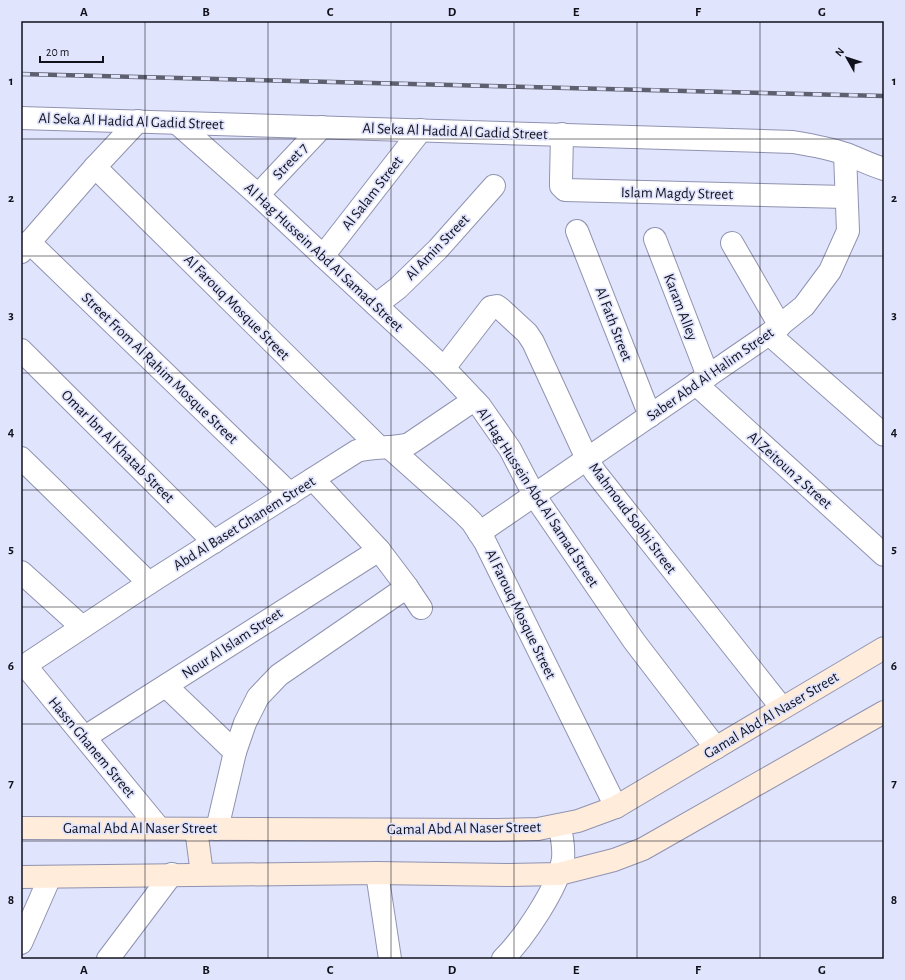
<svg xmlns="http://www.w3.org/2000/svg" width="905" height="980" viewBox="0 0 905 980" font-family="'Alegreya Sans',sans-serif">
  <rect width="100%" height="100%" fill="#e1e4fd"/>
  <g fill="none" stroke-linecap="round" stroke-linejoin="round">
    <defs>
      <g id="street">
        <path d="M21,118l772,24c18,3 36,6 53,12 13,5 25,11 38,15"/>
        <polyline points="177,123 258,195 323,256 444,368 480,406 510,449 534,495 634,641 716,748"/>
        <polyline points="562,134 561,181 561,186 565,190 846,197"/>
        <polyline points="95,167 379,447"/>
        <polyline points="258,195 322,127"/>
        <polyline points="577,231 650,416"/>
        <polyline points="655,239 708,376"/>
        <polyline points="29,242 290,494"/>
        <polyline points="732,243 780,326"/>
        <polyline points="21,252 95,167 138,121"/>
        <polyline points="323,256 421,130"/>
        <polyline points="376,305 398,288 438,249 494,186"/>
        <polyline points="769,334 884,435"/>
        <polyline points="21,350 214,542"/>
        <polyline points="444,368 491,307 497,306 501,309 527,333 533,342 587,459 595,472 782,708"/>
        <polyline points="696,384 884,555"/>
        <polyline points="389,447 463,513 472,522 485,542 616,807"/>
        <polyline points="21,458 149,583"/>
        <polyline points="313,479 379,550 407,587 421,608"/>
        <polyline points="479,533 769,334 804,306 830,271 848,231 845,154"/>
        <polyline points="21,572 82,627"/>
        <polyline points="25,665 159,828"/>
        <path d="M21,668l128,-85 208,-132c17,-5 35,-2 52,-7l65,-44"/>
        <polyline points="166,686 235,752"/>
        <polyline points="85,737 379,550"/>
        <polyline points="217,829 235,752 245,723 258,697 279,675 407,587"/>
        <polyline points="377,873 390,959"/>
        <polyline points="21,943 50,877"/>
        <polyline points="108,959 172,874"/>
        <path d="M503,959c21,-21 55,-71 60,-100 1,-12 -1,-23 -4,-34"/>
      </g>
      <g id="secondary">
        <polyline points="21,828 497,830 538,829 578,821 616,807 884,648"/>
        <polyline points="196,829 202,874"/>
        <polyline points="21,877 377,873 508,875 559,874 614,860 643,849 884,712"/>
      </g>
    </defs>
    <use href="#street" stroke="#9093b0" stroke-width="24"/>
    <use href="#secondary" stroke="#9093b0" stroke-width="24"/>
    <use href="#street" stroke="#fff" stroke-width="22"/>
    <use href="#secondary" stroke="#ffecdb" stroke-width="22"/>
    <defs>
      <polyline id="rail" points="21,74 884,96"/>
    </defs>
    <use href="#rail" stroke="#5e606f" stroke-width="4.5"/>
    <use href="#rail" stroke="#e1e4fd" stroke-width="3" stroke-dasharray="9" stroke-linecap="butt"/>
  </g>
  <path fill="none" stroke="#10111b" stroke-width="1" stroke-opacity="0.55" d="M145,21v938M268,21v938M391,21v938M514,21v938M637,21v938M760,21v938M21,139h863M21,256h863M21,373h863M21,490h863M21,607h863M21,724h863M21,841h863"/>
  <g text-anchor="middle" stroke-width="3.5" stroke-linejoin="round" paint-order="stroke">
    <g font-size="15" fill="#10111b" stroke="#e1e4fd">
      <text transform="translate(131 121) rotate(2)" y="5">Al Seka Al Hadid Al Gadid Street</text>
      <text transform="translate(455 131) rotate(2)" y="5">Al Seka Al Hadid Al Gadid Street</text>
      <text transform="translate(290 161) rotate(-47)" y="5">Street 7</text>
      <text transform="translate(372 193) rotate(-52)" y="5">Al Salam Street</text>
      <text transform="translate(677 193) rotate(1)" y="5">Islam Magdy Street</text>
      <text transform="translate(437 247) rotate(-46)" y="5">Al Amin Street</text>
      <text transform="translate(324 257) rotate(43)" y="5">Al Hag Hussein Abd Al Samad Street</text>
      <text transform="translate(237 307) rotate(45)" y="5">Al Farouq Mosque Street</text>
      <text transform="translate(681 307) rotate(69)" y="5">Karam Alley</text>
      <text transform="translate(614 324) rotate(69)" y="5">Al Fath Street</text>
      <text transform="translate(160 368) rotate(44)" y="5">Street From Al Rahim Mosque Street</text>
      <text transform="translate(710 374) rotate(-35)" y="5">Saber Abd Al Halim Street</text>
      <text transform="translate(118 446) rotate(45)" y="5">Omar Ibn Al Khatab Street</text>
      <text transform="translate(790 470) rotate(42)" y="5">Al Zeitoun 2 Street</text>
      <text transform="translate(538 497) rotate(57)" y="5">Al Hag Hussein Abd Al Samad Street</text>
      <text transform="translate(633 518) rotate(53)" y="5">Mahmoud Sobhi Street</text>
      <text transform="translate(244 523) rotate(-32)" y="5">Abd Al Baset Ghanem Street</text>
      <text transform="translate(521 614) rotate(64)" y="5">Al Farouq Mosque Street</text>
      <text transform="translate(232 643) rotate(-33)" y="5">Nour Al Islam Street</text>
      <text transform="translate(771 715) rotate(-31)" y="5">Gamal Abd Al Naser Street</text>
      <text transform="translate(92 747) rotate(50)" y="5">Hassn Ghanem Street</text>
      <text x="140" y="833">Gamal Abd Al Naser Street</text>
      <text transform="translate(464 828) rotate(-1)" y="5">Gamal Abd Al Naser Street</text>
    </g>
  </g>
  <rect width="905" height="980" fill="none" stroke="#e1e4fd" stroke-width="44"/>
  <g transform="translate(847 58) rotate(309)" stroke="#e1e4fd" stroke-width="3" paint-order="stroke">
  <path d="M0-3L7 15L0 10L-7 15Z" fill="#10111b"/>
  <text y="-6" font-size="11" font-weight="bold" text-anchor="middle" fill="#10111b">N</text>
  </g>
  <path d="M40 56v6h63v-6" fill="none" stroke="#10111b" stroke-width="2"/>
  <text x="46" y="56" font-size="12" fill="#10111b" stroke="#e1e4fd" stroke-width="3" paint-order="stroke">20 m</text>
  <rect x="22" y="22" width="861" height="936" fill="none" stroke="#10111b" stroke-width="1.5"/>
  <g font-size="13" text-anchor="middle" font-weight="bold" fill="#10111b">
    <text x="84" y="16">A</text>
    <text x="206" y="16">B</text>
    <text x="330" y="16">C</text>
    <text x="452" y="16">D</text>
    <text x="576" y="16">E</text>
    <text x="698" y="16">F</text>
    <text x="822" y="16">G</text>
    <text x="11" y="85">1</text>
    <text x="894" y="85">1</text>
    <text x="11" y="202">2</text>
    <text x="894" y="202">2</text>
    <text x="11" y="319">3</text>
    <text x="894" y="319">3</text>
    <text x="11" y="436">4</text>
    <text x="894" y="436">4</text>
    <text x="11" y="553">5</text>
    <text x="894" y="553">5</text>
    <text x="11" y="670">6</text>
    <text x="894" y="670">6</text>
    <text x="11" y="787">7</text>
    <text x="894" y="787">7</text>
    <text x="11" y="904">8</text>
    <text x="894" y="904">8</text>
    <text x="84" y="974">A</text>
    <text x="206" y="974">B</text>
    <text x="330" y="974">C</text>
    <text x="452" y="974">D</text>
    <text x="576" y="974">E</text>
    <text x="698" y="974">F</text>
    <text x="822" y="974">G</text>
  </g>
</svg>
